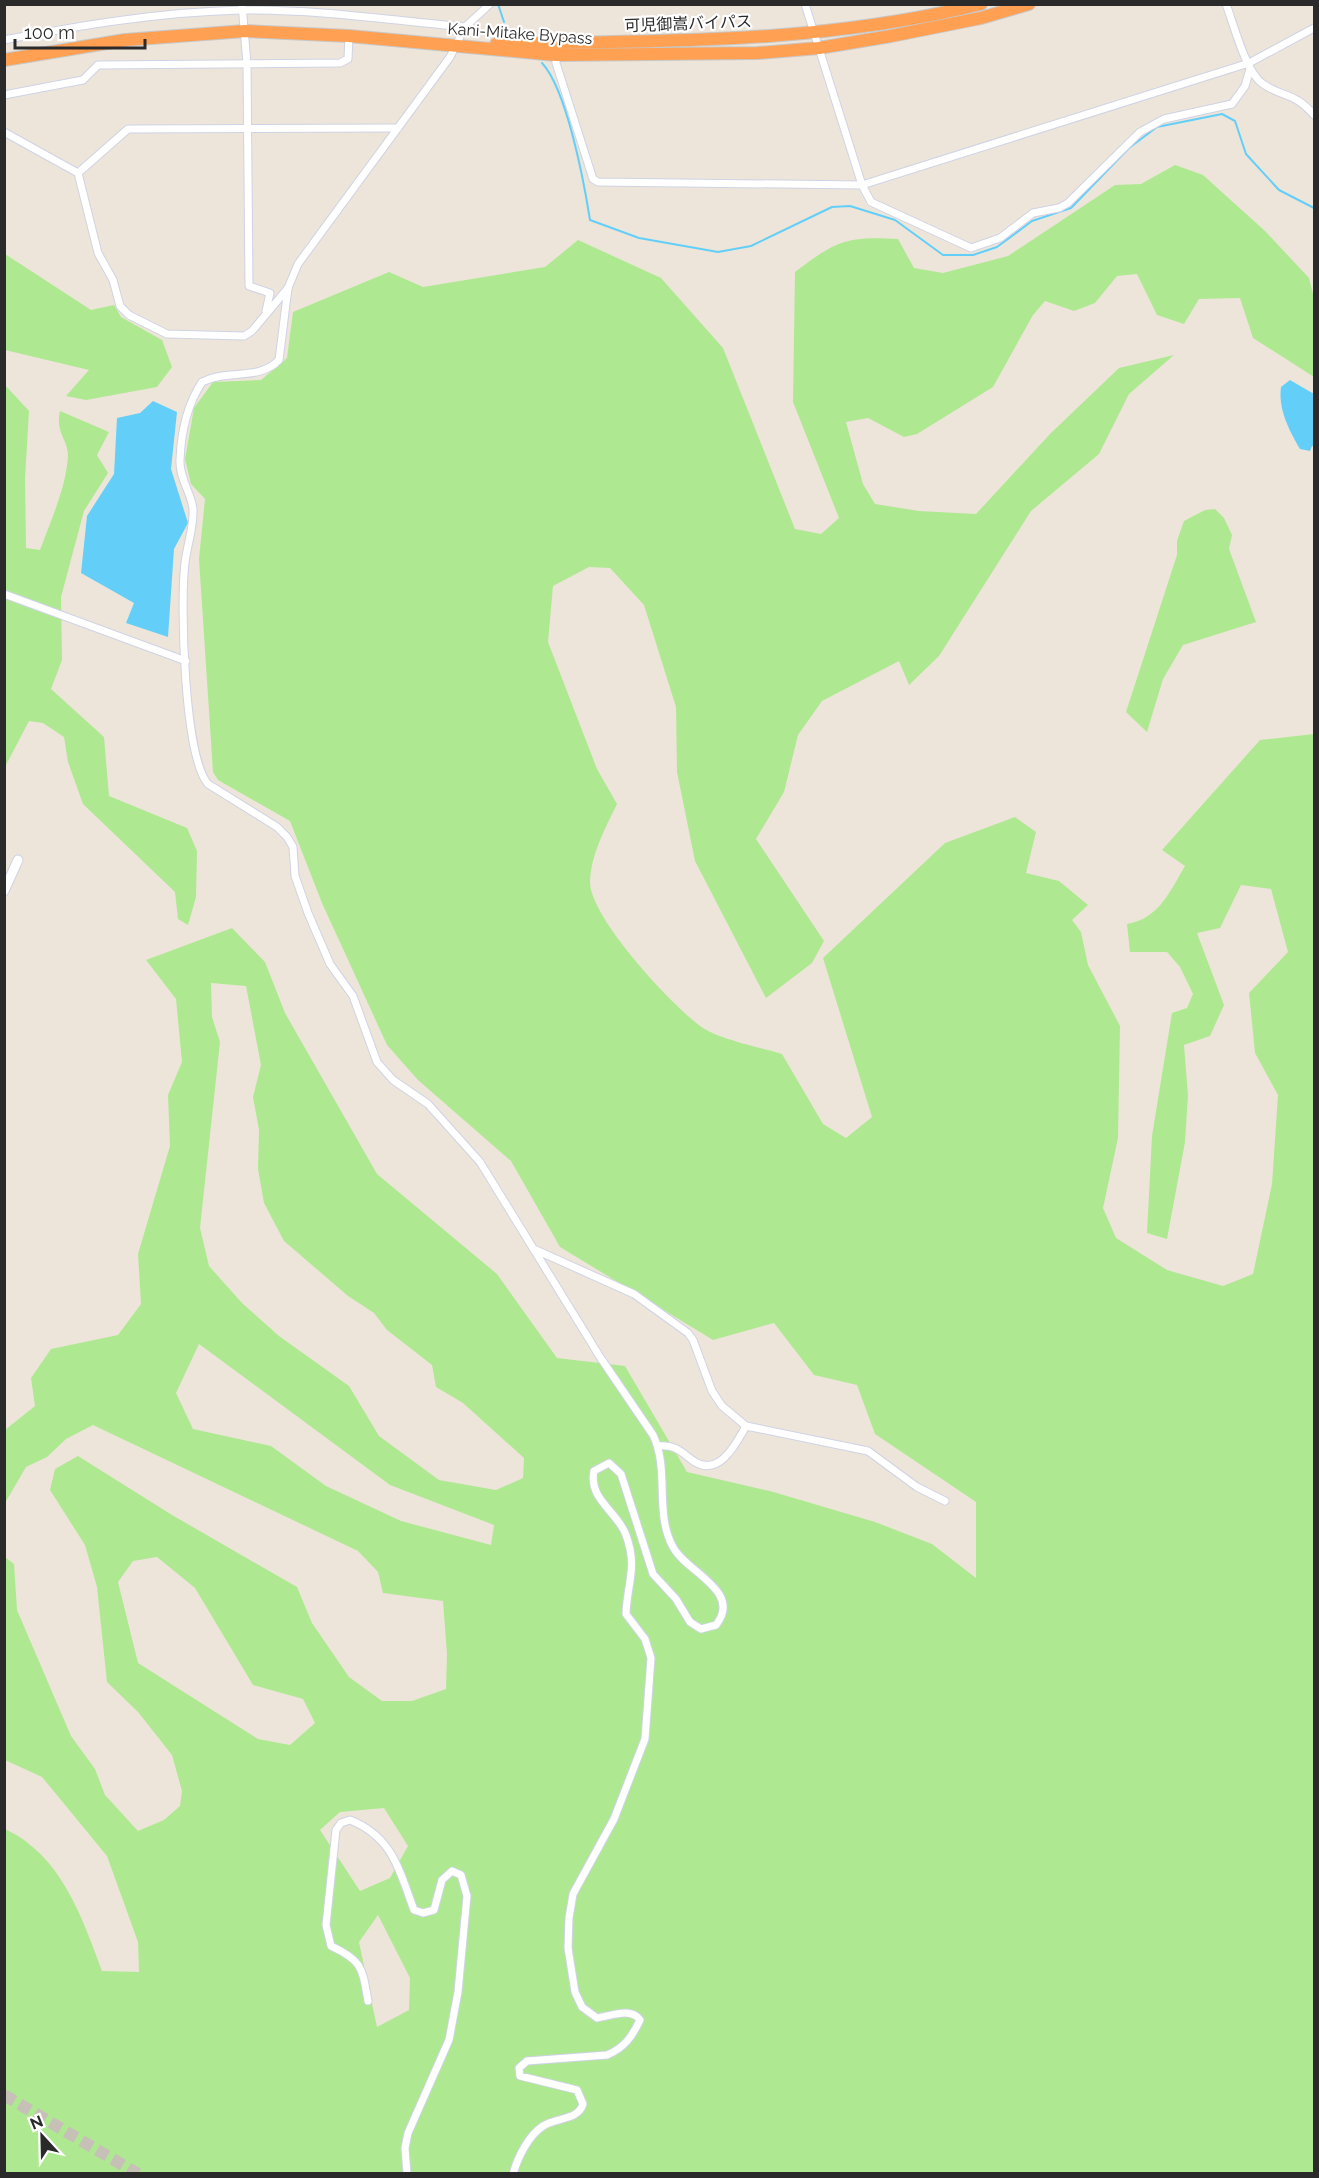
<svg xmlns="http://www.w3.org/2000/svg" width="1319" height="2178" viewBox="0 0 1319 2178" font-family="Raleway,'Noto Sans JP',sans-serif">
  <rect width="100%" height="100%" fill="#ede5da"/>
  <g fill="#aee991" fill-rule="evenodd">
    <path d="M1175,165l28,10 62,56 44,47 5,20v79l-61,-39 -13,-40 -41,1 -15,25 -27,-9 -20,-41 -20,2 -22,27 -21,8 -29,-10 -12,14 -40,72 -76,47 -13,3 -36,-19 -22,4 17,62 12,20 44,7 57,3 74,-80 69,-66 55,-13 -45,39 -30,60 -68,57 -92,145 -30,29 -10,-24 -77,40 -24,34 -14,57 -28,47 68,102 -12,22 -46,35 -71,-137 -18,-89 -1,-65 -32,-102 -34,-37 -21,-1 -36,19 -5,56 49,127 20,35c-12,25 -26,50 -27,78 0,36 84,126 113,146 16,11 59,20 79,26l41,70 23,14 26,-21 -49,-159 122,-115 70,-26 21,15 -10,41 33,8 29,24 -16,15 9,12 7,33 32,61 -2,112 -15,70 13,30 51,32 56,16 30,-12 19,-90 6,-89 -23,-42 -6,-60 39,-41 -17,-63 -30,-4 -21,43 -23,5 27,72 -14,31 -26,9 4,51 -3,46 -18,97 -20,-6 5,-97 20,-123 15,-5 6,-14 -13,-27 -13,-15h-37l-3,-28c32,-5 43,-33 58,-58l-23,-16 98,-110 54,-6v1439h-1309v-344c56,26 77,88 97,142l37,1 -1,-30 -31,-86 -65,-79 -37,-17v-203l9,7 3,46 54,126 24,33 10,26 33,36 26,-11 16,-14 2,-15 -10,-36 -34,-43 -31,-30 -10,-95 -12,-42 -35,-55 5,-21 23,-13 94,59 125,72 15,36 37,54 33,24h30l34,-12 1,-35 -4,-53 -60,-8 -5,-21 -20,-21 -265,-126 -27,14 -19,18 -21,10 -21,36v-73l30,-24 -4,-28 20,-29 67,-14 23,-31 -3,-50 32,-108 -2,-51 14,-33 -6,-63 -30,-39 86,-32 33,34 20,51 92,161 120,100 60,84 68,8 62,106 83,19 105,31 57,22 44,34v-76l-101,-68 -18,-49 -43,-10 -40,-52 -61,17 -153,-93 -49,-86 -93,-81 -31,-35 -65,-142 -32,-82 -72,-41 -5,-8 -14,-213 6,-60 -14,-15 -6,-25 9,-51 19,-26 48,-2 26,-22 6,-46 96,-40 34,15 122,-20 33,-27 83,38 62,70 72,181 26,5 18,-16 -46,-116 2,-130c41,-31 51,-36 103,-33l16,29 29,5 65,-17 107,-71 26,-1zM211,983l35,3 15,79 -8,32 6,33 -1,39 6,34 20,38 64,55 26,17 13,17 45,35 4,22 27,16 61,55 -1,20 -27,12 -57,-10 -60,-44 -30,-50 -70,-50 -37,-33 -33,-37 -9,-38 20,-186 -8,-25zM199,1344l191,141 104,40 -3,20 -90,-24 -75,-35 -55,-40 -78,-17 -17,-36zM157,1557l38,31 58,97 50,14 12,24 -25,22 -32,-6 -120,-76 -20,-81 15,-21zM384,1808l24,38 -18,32 -30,13 -40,-61 20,-18zM378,1915l32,63 -1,32 -32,17 -18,-85z"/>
    <polygon points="5,254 91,310 114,305 121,317 162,340 172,367 157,387 86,400 66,396 89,370 5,350"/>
    <path d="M5,385l24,26 -4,68 1,69 14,2c11,-30 26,-62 28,-94 0,-17 -13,-23 -8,-45l49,21 -12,23 11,18 -24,38 -23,86 1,63 -11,29 53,48 5,59 78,32 10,23 -1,46 -8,28 -10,-6 -3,-27 -92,-88 -15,-42 -4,-25 -21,-14 -14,-2 -24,46z"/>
    <polygon points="1215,509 1224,518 1232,535 1229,549 1256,622 1183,645 1163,679 1147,732 1126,712 1177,555 1177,541 1184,521 1205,510"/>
  </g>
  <g fill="#63cff9">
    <path d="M1290,380l24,14v53l-2,-1 -2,5 -10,-2c-11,-19 -22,-40 -19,-62z"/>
    <polygon points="153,401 177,412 171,469 188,523 174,549 168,637 126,623 134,603 81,573 87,516 114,474 117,418 140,413"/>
  </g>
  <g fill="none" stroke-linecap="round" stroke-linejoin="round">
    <g stroke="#63cff9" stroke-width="2">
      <polyline points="498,4 504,22"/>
      <path d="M542,63c25,27 42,119 48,157l49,18 79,14 33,-6 81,-39 18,-1 45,14 48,35h30l24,-8 35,-26 39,-13 58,-60 28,-21 65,-13 13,7 11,33 33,36 35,18"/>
    </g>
    <polyline stroke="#c6c0b7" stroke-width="12" stroke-dasharray="12 6" stroke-linecap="butt" points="4,2095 138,2174"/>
    <defs>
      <g id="street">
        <polyline points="242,4 247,64 249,286 270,293 266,311"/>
        <path d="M490,4l-25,23 -15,30 -152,207 -10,24 -9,72c-20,21 -52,9 -77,22 -15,23 -21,51 -22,78 -1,18 11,32 13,49 1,18 -6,36 -8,54 -5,40 -1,193 23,221l69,43 10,10 6,10 2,29 13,37 22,51 23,32 24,66 16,18 35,24 52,58 120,195 53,78c17,35 1,78 20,112 13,25 70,44 43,78l-15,4 -11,-7 -14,-23 -23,-25 -32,-100 -12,-11 -15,8c-6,28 23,40 32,64 12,33 1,48 0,79l19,25 6,19 -6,81 -31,80 -41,75 -4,24 -1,30 7,44 7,15 15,11c14,-2 34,-11 43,2 -8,17 -16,28 -33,35l-80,6 -8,7 1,8 57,14 6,14c-5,17 -27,13 -40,22 -15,10 -25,31 -30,48"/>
        <polyline points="805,4 862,185 1249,63 1314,28"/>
        <path d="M1226,4c8,21 20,69 37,80 21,14 31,8 51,31"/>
        <path d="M4,40c78,-15 158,-28 237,-30 74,-1 150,10 224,17"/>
        <polyline points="556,55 556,63 593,179 598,182 862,185 871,202 971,248 1000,238 1033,213 1059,208 1068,203 1140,132 1164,119 1232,104 1245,86 1250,69"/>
        <polyline points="4,95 83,80 98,65 340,63 348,59 349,36"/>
        <polyline points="4,132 78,173 98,253 113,280 120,306 129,315 167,334 244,336 252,331 288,288"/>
        <polyline points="78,173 128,129 398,128"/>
        <polyline points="4,594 186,661"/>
        <polyline points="536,1250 634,1294 688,1333 693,1340 712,1391 722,1406 746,1426 868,1451 917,1487 945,1501"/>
        <path d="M658,1446c18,-2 24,7 37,16 25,15 42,-20 51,-36"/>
        <path d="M368,2001c-6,-33 -5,-40 -37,-55l-5,-21 10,-95 5,-7 9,-3c43,17 49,50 64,90l9,3 11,-3 8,-30 10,-9 9,4 6,21 -9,96 -9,48 -41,93 -3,15 2,26"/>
      </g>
      <polyline id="secondary" points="4,891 18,860"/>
      <g id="highway">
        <path d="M496,44c162,-3 326,0 485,-40"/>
        <polyline points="4,60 125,40 245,31 349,36 556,55 758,53 819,48 891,36 981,18 1029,4"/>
      </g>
    </defs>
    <use href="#street" stroke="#cfd3e4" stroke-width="9"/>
    <use href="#secondary" stroke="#cfd3e4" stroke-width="11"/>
    <use href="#highway" stroke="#c8c8c8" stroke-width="14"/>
    <use href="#street" stroke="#fff" stroke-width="7"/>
    <use href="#secondary" stroke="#fff" stroke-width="9"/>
    <use href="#highway" stroke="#ffa053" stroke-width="12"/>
  </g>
  <g text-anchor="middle" stroke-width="4.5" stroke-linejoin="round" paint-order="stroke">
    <g font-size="16" fill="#2a2a2a" stroke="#fff">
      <text transform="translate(688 23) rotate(-2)" y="6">可児御嵩バイパス</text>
      <text transform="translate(520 33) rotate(4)" y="6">Kani-Mitake Bypass</text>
    </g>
  </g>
  <rect width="1319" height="2178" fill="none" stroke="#2a2a2a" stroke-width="12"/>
  <g transform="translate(42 2136) rotate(338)" stroke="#ffffff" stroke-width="4.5" paint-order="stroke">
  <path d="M0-4.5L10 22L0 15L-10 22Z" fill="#2a2a2a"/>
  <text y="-9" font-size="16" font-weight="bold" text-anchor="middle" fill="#2a2a2a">N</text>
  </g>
  <path d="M15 39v9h130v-9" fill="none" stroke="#2a2a2a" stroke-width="3"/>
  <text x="24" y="39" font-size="18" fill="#2a2a2a" stroke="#ffffff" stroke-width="4.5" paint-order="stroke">100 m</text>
</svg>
